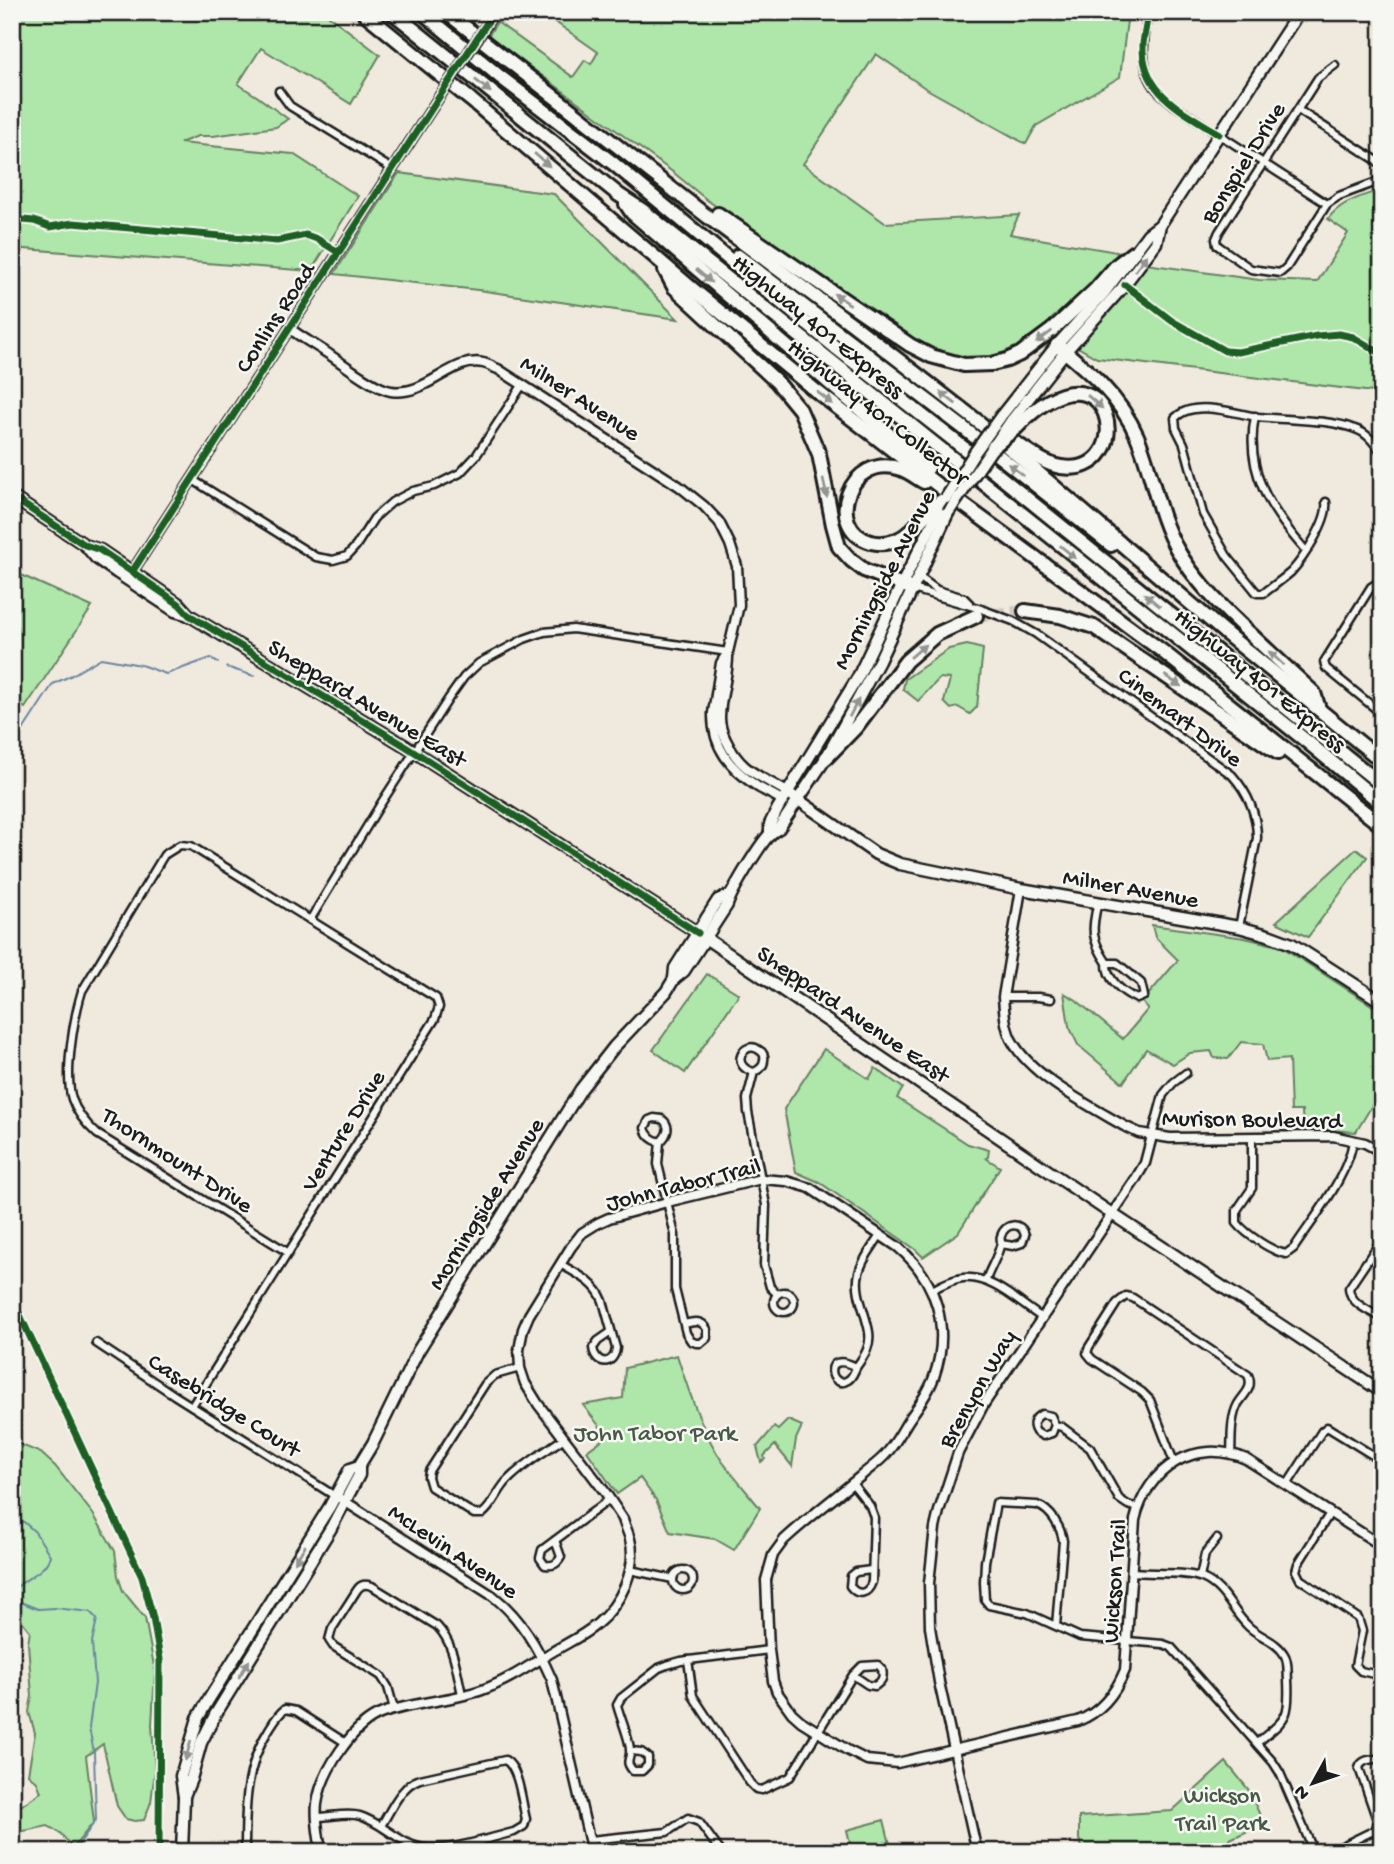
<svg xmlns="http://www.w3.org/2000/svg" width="1394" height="1864" viewBox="0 0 1394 1864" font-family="'Gochi Hand',sans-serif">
  <rect width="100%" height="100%" fill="#f0e9dd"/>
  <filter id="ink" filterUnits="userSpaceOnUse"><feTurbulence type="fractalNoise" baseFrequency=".0143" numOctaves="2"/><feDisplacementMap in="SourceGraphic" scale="14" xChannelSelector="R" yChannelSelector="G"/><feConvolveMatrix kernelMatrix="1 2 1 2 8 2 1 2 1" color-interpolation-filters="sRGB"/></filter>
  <g filter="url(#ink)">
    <g fill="#afe6aa" stroke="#668163" stroke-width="2">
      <polygon points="12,12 324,12 380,55 351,104 261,48 238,84 258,97 288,119 276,127 213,136 198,136 180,143 293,154 358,196 311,271 12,248"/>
      <polygon points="541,12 1128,12 1120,77 1036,126 1026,144 925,88 876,54 803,164 885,223 1019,215 1010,234 1117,252 1114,266 1046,329 1016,351 977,361 939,354 914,342 810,272 707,200 674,173 488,36 497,22 573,77 585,60 591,64 598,52"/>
      <polygon points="399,173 554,194 678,319 478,290 334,274"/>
      <path d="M1382,189v204l-285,-35 -21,-12 70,-82 113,16 58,2 31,-49 -20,-14c13,-18 33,-22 54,-30z"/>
      <polygon points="12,571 92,607 25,708 12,700"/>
      <polygon points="967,645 983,649 977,707 970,714 958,707 951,709 944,702 950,679 940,678 918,701 903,689 905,679 949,649"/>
      <polygon points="1356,849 1367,857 1308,937 1276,922"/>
      <polygon points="1152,925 1245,938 1282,947 1382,1012 1382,1089 1356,1132 1303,1128 1302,1111 1291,1111 1289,1059 1267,1061 1263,1044 1241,1042 1228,1059 1214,1058 1211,1051 1190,1053 1173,1064 1146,1049 1123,1083 1078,1045 1069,1026 1064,993 1075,999 1123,1039 1148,1009 1142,1002 1178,960 1155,937"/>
      <polygon points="707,974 739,994 685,1073 653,1050"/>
      <polygon points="824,1049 869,1079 875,1068 903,1088 897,1098 968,1144 989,1150 988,1157 986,1158 1000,1167 958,1233 923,1257 915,1249 819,1182 796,1172 784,1109"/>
      <path d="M677,1355c10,32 26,78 45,106 12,16 25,31 38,47l-26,42 -19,-11 -45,-7 -14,-32 -16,-22 -23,16 -30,-43 20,-15 -24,-31 40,-7 2,-30z"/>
      <polygon points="788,1420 802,1426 796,1439 792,1466 775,1445 764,1456 765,1459 761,1462 757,1447 774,1427 778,1430"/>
      <polygon points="12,1443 19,1444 41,1453 55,1466 93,1514 115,1551 118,1576 123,1591 145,1618 155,1671 152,1725 155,1770 151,1802 144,1820 135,1821 126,1819 117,1806 103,1744 86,1756 94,1822 73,1848 60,1833 48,1826 19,1832 12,1831 12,1812 41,1792 37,1782 28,1774 35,1733 29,1712 32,1696 28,1643 30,1631 21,1620 12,1615"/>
      <polygon points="1226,1762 1248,1789 1264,1824 1230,1839 1231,1852 1084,1852 1079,1839 1079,1817 1172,1811"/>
      <polygon points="884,1820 892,1852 852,1852 847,1830"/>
    </g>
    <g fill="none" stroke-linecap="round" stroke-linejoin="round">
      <g stroke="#6986a1" stroke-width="2">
        <polyline points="226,667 254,676"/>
        <polyline points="12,747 53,684 72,675 101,658 141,665 166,674 211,658 218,663"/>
        <polyline points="12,1330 14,1331"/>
        <path d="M12,1520l12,2 11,10 15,23c-3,17 -25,22 -36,35l1,10 23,9 17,-1 35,4 7,7 -5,23 3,41 -6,45 5,24 2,68 -19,27 -15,5"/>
      </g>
      <polyline stroke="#d0cac0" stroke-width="12" stroke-dasharray="12 6" stroke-linecap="butt" points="976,616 1025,611"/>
      <defs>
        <g id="minor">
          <path d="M1148,12c-4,26 -10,56 9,78 5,6 12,11 18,16l152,98"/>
          <polyline points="1335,65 1318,78 1219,232 1216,239 1217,245 1251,269 1280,273 1287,267 1327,204 1339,196 1382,180"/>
          <polyline points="279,91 290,106 392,169"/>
          <polyline points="1298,110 1376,160 1382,167"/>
          <path d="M1255,416c-11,56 16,95 51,135"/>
          <polyline points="193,480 316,557 333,560 347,556 356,546 374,518 392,502 413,491 434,486 460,473 476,456 523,384"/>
          <path d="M1326,502c3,18 -23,57 -35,70 -8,7 -18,14 -27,21h-7l-30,-37 -24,-42 -19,-70 -8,-16 -1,-10c5,-5 12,-8 19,-9 21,-3 44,5 64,8 28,3 72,2 97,12 13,4 20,15 27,25"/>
          <polyline points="919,577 937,590 964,598 970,604"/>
          <polyline points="1382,580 1371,587 1324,662 1326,668 1382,714"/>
          <path d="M913,589l68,20 32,12 23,13 196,141c16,18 25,38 25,63l-18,89"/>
          <path d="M1098,902c-7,28 -7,37 9,61h10l24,20 3,13 -7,3c-14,-6 -31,-20 -30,-36"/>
          <polyline points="310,920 380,805 449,698 464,677 479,663 524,639 544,632 573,629 728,652"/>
          <polyline points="1003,997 1038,997 1051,999"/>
          <path d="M754,1072c-26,-6 -9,-33 5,-22 4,2 6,6 5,10 0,7 -5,10 -10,12l-7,27 1,13 18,93 -2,60 6,22 7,7"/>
          <path d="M654,1118l8,1c9,7 6,16 -2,23 -8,-2 -13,-6 -15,-14l4,-8z"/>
          <polyline points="1152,1136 1163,1095 1173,1083 1186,1073"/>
          <path d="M1252,1137v51l-15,22v13c9,11 34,28 49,31l8,-6c19,-29 55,-73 59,-108"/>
          <path d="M660,1142l-2,22 17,71v54l11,44 5,8 5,2h5l6,-5v-9c-6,-10 -13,-7 -23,-5"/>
          <path d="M1382,1239l-33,49c1,16 21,23 33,30"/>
          <path d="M560,1264c17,10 36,18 43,37l13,47c-2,19 -21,17 -23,0l5,-7 13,-9"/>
          <path d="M986,1280c4,-12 13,-25 15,-38 0,-2 -1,-4 0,-6 4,-13 20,-15 24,-1l-3,8 -9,3 -12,-2"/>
          <path d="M932,1290c9,-5 20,-11 31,-12 28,-3 56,25 78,39"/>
          <circle cx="784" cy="1302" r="10"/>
          <polyline points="96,1343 174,1395 335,1496"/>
          <path d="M856,1367c-35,-19 -26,25 -8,13 5,-3 6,-9 9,-14 8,-11 14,-20 12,-34 -3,-19 -15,-40 -10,-59 3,-14 14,-26 21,-38"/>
          <path d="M520,1368l-25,7 -10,9 -56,87 -1,6 3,10 43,27h8c12,-9 16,-25 27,-35 16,-16 37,-28 55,-41"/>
          <path d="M192,1406l243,-387 4,-12 -3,-9 -245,-152 -11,-1 -16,10 -82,136c-8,26 -18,83 -10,108 5,15 14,25 25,35l192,119"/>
          <path d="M1055,1425l-3,8 -9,3 -7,-4c-5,-8 -2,-14 6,-18l9,2 4,9 7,2 28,21 29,51 9,6 10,3"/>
          <path d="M1174,1462l-24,-62 -8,-8 -50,-33 -5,-6 2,-6 28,-44 9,-7 7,2 115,77c6,13 -4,19 -10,29 -8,15 -6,34 -7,50"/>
          <path d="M852,1483l18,23 4,11 -2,65c-4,12 -14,15 -22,4l1,-10 5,-4 15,-2"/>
          <polyline points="1287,1485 1322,1431 1327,1427 1382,1461"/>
          <polyline points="1330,1513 1298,1564 1296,1571 1300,1579 1358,1618 1362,1631 1355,1665 1361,1671 1382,1676"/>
          <path d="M555,1540l6,17c-4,7 -7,9 -16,8l-5,-7 2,-8 60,-45 7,-6"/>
          <circle cx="683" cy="1580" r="10"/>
          <polyline points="630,1570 673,1579"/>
          <path d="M1132,1572c19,2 54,-1 70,6 22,9 29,31 44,46 10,12 30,16 38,30 5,7 3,18 4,26 2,40 -2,38 -31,63"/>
          <polyline points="1200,1577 1205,1554 1217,1539"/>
          <path d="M1056,1626l7,-85c-2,-14 -12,-31 -26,-36l-41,-2 -11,59 -1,20 1,18 4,5 38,8 53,24 83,7 8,3 102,115 7,11 34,79"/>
          <path d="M688,1660l5,36 57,87 6,6 6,1 28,-13 63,-102 9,-9 16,-1 4,4c2,9 0,12 -7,17l-7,-1 -15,-10"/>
          <path d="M394,1709l-6,-22 -7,-11 -48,-30 -4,-6 3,-11 25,-39c4,-6 8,-6 15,-4l65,40c18,19 19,44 25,68"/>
          <path d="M631,1751l10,1 7,5v8l-6,6h-9c-9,-11 -2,-10 -3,-21 0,-10 -10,-33 -13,-45l4,-7 38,-30 8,-3 14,-4 88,-11"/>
          <path d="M317,1817c14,0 30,-5 43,-1 23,7 39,28 63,32 26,4 66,-10 91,-16l10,-6 2,-7c-4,-15 -7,-52 -21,-59l-85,19c-19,6 -29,31 -39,47"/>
          <polyline points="590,1840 667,1832 688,1818 699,1822 721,1852"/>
          <path d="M245,1852c0,-42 0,-85 23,-121 5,-8 9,-16 17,-22l11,2 50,32"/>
          <polyline points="779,1852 793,1848 801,1852"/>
          <path d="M1330,1852l45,-22 2,-10 -18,-52c3,-10 14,-8 23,-10"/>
        </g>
        <g id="tertiary">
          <polyline points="485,27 494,12"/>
          <path d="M289,328c13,10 28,18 41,27 15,10 44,33 61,36 35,6 62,-35 92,-28 5,1 10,4 15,6l181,117 25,20 15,16 11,22 7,22 2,39 -11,47 -7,11 -8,50c-1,35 18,56 45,74 8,5 17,8 25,14"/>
          <polyline points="132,572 441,94"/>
          <path d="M728,653c1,22 -8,43 -8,65 0,7 3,16 6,22 15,32 33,35 61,52"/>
          <path d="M1021,889l-18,108c1,14 2,29 8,42 19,37 79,67 115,88l13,6 31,5 163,-2 32,7 17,9"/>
          <path d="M341,1499l152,97c28,22 45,52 59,84l40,172"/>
          <path d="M321,1852c-2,-16 -6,-33 -4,-48 4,-31 36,-81 66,-91 32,-11 67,-12 99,-23 25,-9 47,-24 70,-38 15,-9 31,-16 45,-28 23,-19 41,-55 33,-85 -2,-7 -5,-13 -7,-20l-18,-27 -67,-88 -13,-21 -5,-15 -1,-18 4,-21 6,-14 42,-68 11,-14 16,-10 11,-5 58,-16 94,-23 25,2 24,7 88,59c39,33 53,81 36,130 -5,15 -15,28 -24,41 -8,12 -14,25 -24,36 -7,8 -16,14 -24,21 -26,22 -53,42 -78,65l-11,15 -7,25 3,70 4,31 4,11 15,21 9,8 46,29 20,10 30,3 181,-42c23,-9 38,-29 47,-51l10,-150c12,-52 60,-83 111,-61l136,87"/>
          <polyline points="977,1852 939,1682 930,1627 929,1583 935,1528 939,1511 958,1453 984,1404 1135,1180 1145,1163 1152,1136"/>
        </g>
        <g id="secondary">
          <polyline points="1001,416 1057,345 1104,293 1148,234 1160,225"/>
          <polyline points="1011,421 1065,352 1122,288 1156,243 1160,225 1299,12"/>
          <polyline points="12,497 85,545 100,550 122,565 179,604 189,615 407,747 698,933 1103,1208 1382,1392"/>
          <polyline points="86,546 96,558 116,572 175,611 189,615"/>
          <polyline points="787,792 876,854 900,864 1021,889 1239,927 1268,935 1292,944 1382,1002"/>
          <polyline points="770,835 770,824 778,808 858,677 902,584 945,499"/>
          <polyline points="674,979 675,968 718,900 730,895"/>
          <polyline points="184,1796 191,1779 201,1743 215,1715 331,1528 359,1475 359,1466"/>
          <path d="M182,1852l2,-55 -3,-21 17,-58 11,-19 121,-193 20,-37 9,-3 14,-23 45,-92 163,-262 33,-42 52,-55 8,-13 10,-8 43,-66c4,-14 32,-59 42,-70 3,-3 7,-5 10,-7l47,-70 53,-97 69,-148"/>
        </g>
        <g id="motorway">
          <polyline points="363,12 471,100 689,286 816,391 953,497 1162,651 1382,826"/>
          <polyline points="392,12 619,195 642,210 1310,744 1382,804"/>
          <polyline points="422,12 499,76 614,164 835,347 993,471 1382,785"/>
          <polyline points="446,12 708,217 852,324 980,423 1224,632 1382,761"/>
          <polyline points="626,204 632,213 928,468"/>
          <polyline points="718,214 910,345 931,356 964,365 992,364 1007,360 1020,354 1052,330 1095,290 1117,265 1134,252"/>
          <polyline points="738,256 961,426 1111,545"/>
          <polyline points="665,270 674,287 777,382 800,410 819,454 833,525 839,547 851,560 864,570 913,589"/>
          <path d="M1057,345c32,26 63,52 80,91 16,37 20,80 41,115 16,28 39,51 62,73 24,23 49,46 74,69l5,16"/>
          <path d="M1005,436c17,10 37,28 56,31 80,12 52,-140 -44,-40"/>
          <path d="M924,482c-7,-4 -15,-10 -23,-13 -52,-18 -78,59 -30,73 8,2 18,1 26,-2 16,-7 24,-22 36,-33 4,-4 9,-6 13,-9"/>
          <polyline points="1025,611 1060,616 1094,627 1278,753"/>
          <polyline points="826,758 856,727 906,661 937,634 976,616"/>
        </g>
      </defs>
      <use href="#minor" stroke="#1c1c1c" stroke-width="11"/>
      <use href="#tertiary" stroke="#1c1c1c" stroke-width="13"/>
      <use href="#secondary" stroke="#1c1c1c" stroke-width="15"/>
      <use href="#motorway" stroke="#1c1c1c" stroke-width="18"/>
      <use href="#minor" stroke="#f6f6f2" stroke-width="6"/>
      <use href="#tertiary" stroke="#f6f6f2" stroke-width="8"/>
      <use href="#secondary" stroke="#f6f6f2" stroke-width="10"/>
      <use href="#motorway" stroke="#f6f6f2" stroke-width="12"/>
      <defs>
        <polyline id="tertiary-bridge" points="441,94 485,27"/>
        <g id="secondary-bridge">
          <polyline points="946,498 975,452 1001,416"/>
          <polyline points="948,513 1011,421"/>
        </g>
        <polyline id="motorway-bridge" points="993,447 1017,427"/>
      </defs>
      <use href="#tertiary-bridge" stroke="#1c1c1c" stroke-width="13" stroke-linecap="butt"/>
      <use href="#secondary-bridge" stroke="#1c1c1c" stroke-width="15" stroke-linecap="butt"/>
      <use href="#motorway-bridge" stroke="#1c1c1c" stroke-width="18" stroke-linecap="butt"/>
      <use href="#tertiary-bridge" stroke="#f6f6f2" stroke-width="8"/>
      <use href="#secondary-bridge" stroke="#f6f6f2" stroke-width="10"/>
      <use href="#motorway-bridge" stroke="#f6f6f2" stroke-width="12"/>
      <defs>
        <g id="cycleway">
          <path d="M1148,12c-1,11 -4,22 -5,32 -2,50 41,67 76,90"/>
          <polyline points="12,219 34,221 50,227 73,223 277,241 306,235 317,239 338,252"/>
          <polyline points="1125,285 1172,321 1225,351 1238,352 1317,336 1339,334 1353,337 1382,354"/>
          <polyline points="12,497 85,545 100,550 122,565 179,604 189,615 407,747 698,933"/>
          <polyline points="132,572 494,12"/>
          <polyline points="12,1298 142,1577 153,1618 160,1659 159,1852"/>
        </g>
      </defs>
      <use href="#cycleway" stroke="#f6f6f2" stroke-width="11"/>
      <use href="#cycleway" stroke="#1b5e20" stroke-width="7"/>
    </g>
    <defs><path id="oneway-solid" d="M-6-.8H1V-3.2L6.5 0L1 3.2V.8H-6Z" transform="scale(1.75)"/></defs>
    <g fill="#949492">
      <use href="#oneway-solid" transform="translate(483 86) rotate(39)"/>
      <use href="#oneway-solid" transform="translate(542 160) rotate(41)"/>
      <use href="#oneway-solid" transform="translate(1141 263) rotate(-54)"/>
      <use href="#oneway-solid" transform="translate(704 276) rotate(41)"/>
      <use href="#oneway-solid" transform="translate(842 299) rotate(-146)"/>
      <use href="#oneway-solid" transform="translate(1044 337) rotate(143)"/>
      <use href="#oneway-solid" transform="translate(825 398) rotate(38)"/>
      <use href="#oneway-solid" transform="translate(948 398) rotate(-142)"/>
      <use href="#oneway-solid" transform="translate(1095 402) rotate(41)"/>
      <use href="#oneway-solid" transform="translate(1016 470) rotate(-142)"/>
      <use href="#oneway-solid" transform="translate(825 488) rotate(78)"/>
      <use href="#oneway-solid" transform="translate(1068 552) rotate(39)"/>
      <use href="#oneway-solid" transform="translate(1152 600) rotate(-141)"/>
      <use href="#oneway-solid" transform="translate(918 651) rotate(-41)"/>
      <use href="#oneway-solid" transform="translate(1276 658) rotate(-137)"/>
      <use href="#oneway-solid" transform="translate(1173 681) rotate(34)"/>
      <use href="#oneway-solid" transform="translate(854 708) rotate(-62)"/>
      <use href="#oneway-solid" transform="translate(300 1554) rotate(122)"/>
      <use href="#oneway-solid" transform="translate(244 1669) rotate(-58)"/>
      <use href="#oneway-solid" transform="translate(188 1751) rotate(106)"/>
    </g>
  </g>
  <g text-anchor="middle" stroke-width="5" stroke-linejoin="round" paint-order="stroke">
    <g font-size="24" fill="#1c1c1c" stroke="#f6f6f2">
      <text transform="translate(1242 162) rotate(-58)" y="8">Bonspiel Drive</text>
      <text transform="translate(274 317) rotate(-57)" y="8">Conlins Road</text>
      <text transform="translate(819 325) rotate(39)" y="8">Highway 401 Express</text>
      <text transform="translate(581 397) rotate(33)" y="8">Milner Avenue</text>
      <text transform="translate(879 411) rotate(38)" y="8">Highway 401 Collector</text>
      <text transform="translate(883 579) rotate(-63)" y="8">Morningside Avenue</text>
      <text transform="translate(1261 679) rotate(39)" y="8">Highway 401 Express</text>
      <text transform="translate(368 702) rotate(31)" y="8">Sheppard Avenue East</text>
      <text transform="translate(1181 716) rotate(37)" y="8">Cinemart Drive</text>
      <text transform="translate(1131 887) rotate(10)" y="8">Milner Avenue</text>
      <text transform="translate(854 1013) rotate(34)" y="8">Sheppard Avenue East</text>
      <text transform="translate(1252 1118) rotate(1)" y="8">Murison Boulevard</text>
      <text transform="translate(342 1130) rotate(-58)" y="8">Venture Drive</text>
      <text transform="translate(178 1159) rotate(33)" y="8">Thornmount Drive</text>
      <text transform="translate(683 1183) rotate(-14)" y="8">John Tabor Trail</text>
      <text transform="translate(485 1203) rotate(-58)" y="8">Morningside Avenue</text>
      <text transform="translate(976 1388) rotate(-60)" y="8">Brenyon Way</text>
      <text transform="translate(225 1404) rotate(32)" y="8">Casebridge Court</text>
      <text transform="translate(454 1550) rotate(34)" y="8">McLevin Avenue</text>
      <text transform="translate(1113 1581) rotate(-86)" y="8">Wickson Trail</text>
    </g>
    <g font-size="24" fill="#485947" stroke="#f6f6f2">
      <text x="655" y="1440">John Tabor Park</text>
      <text x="1222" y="1802">Wickson<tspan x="1222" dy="28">Trail Park</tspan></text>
    </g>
  </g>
  <rect width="1394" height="1864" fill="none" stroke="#f6f6f2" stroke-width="42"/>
  <rect x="21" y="21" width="1352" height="1822" fill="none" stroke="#1c1c1c" stroke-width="2.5" filter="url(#ink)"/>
  <g transform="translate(1313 1783) rotate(230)" stroke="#f6f6f2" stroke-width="5" paint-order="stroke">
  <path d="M0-5L12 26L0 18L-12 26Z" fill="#1c1c1c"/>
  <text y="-10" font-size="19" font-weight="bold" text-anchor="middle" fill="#1c1c1c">N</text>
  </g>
</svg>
